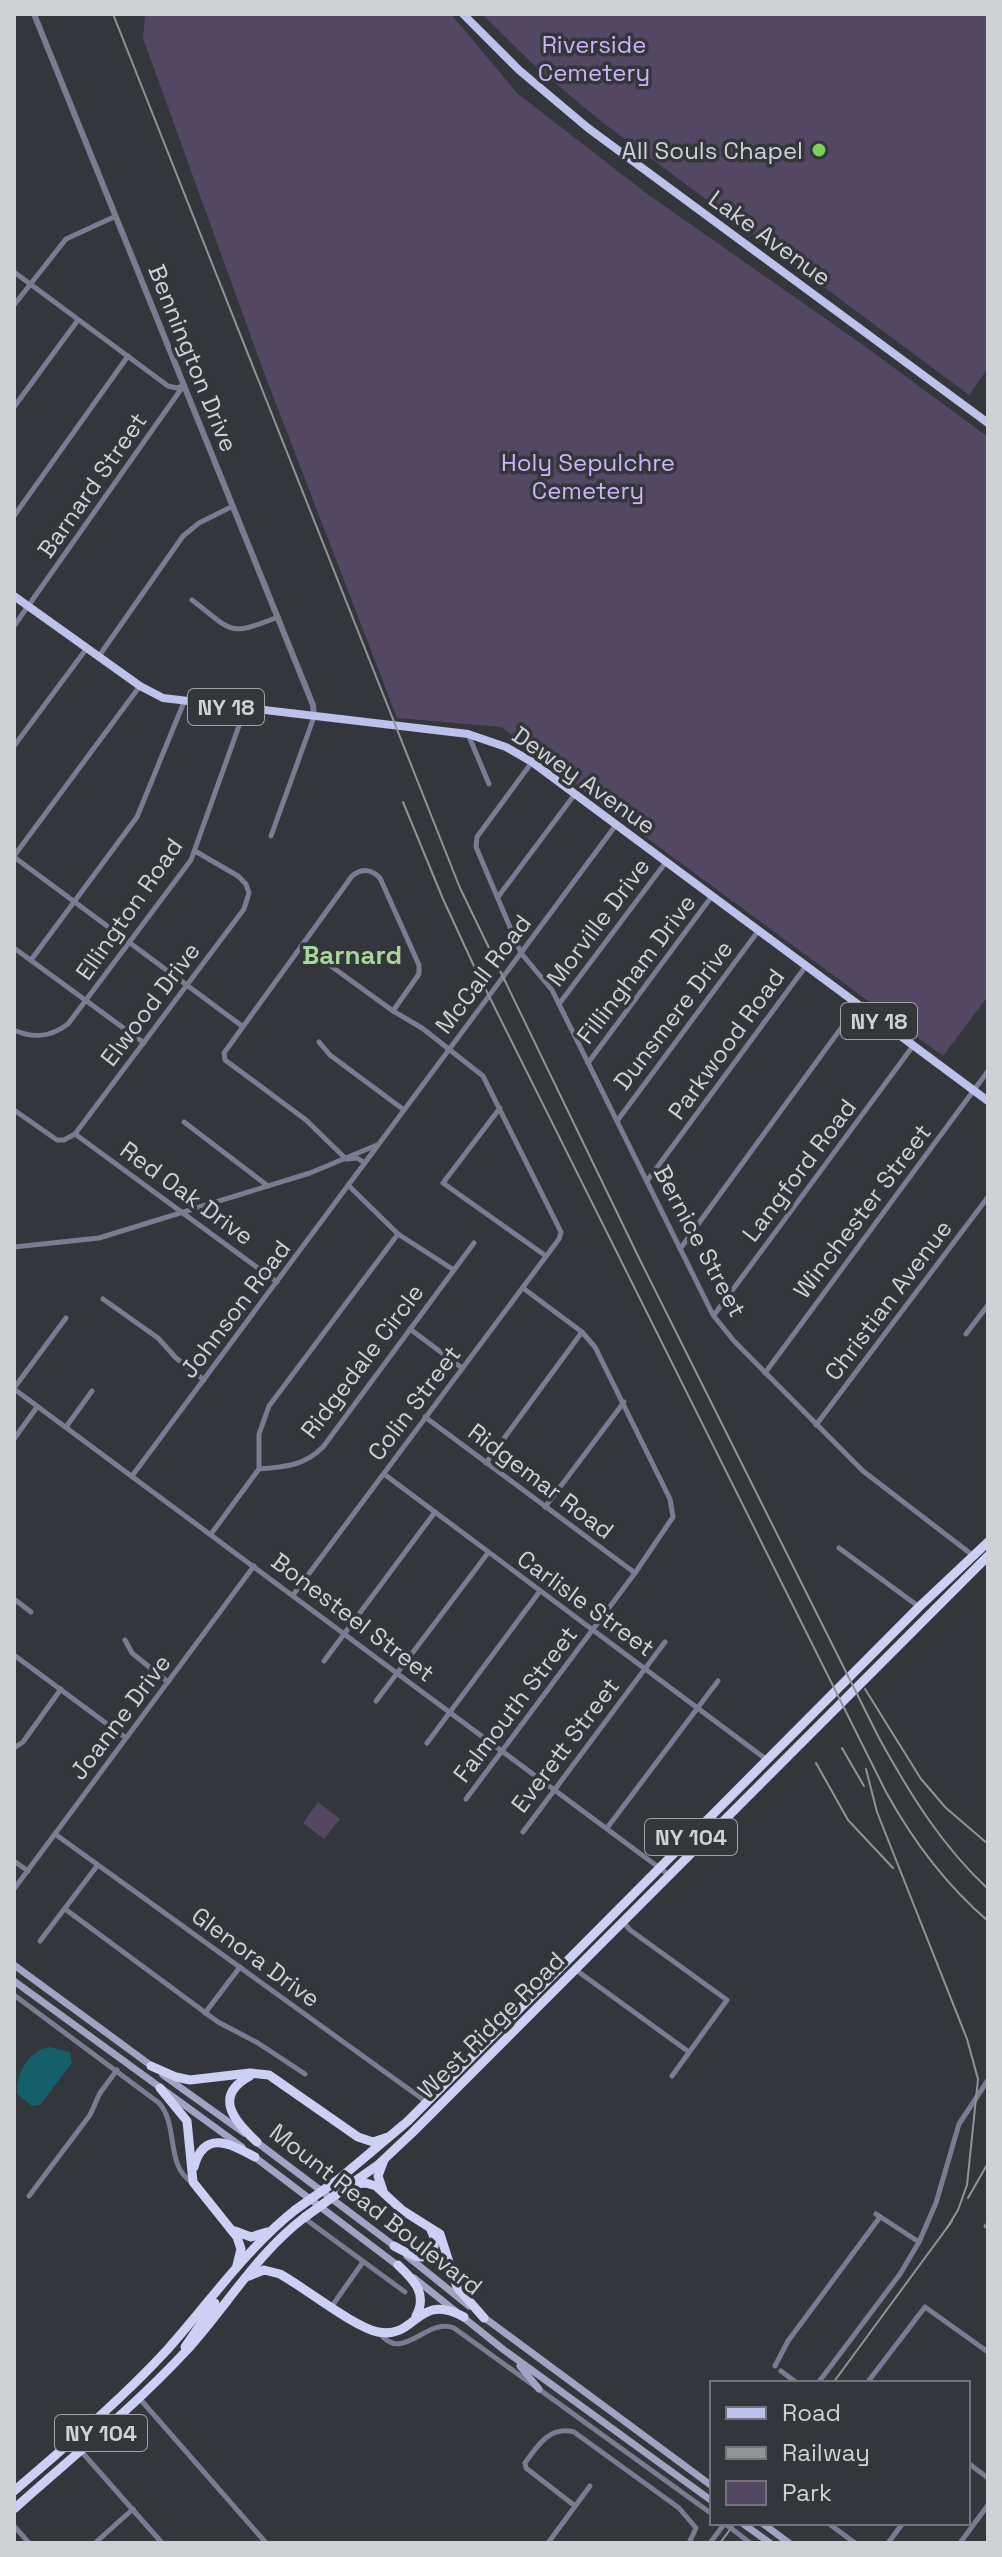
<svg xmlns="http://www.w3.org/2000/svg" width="1002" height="2557" font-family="'Space Grotesk',sans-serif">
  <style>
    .green { fill: #534764 }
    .water { fill: #145f69 }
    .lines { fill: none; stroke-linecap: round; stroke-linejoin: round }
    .minor { stroke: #7a7c91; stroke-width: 5 }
    .tertiary { stroke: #7a7c91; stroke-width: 6 }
    .secondary { stroke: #9fa4c5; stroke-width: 7 }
    .primary { stroke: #bdc2ec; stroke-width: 8 }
    .trunk { stroke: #ccd0f5; stroke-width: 9 }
    .rail { stroke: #919397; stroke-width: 2 }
    .minor-bridge { stroke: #7a7c91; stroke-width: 5 }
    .trunk-bridge { stroke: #ccd0f5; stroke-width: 9 }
    .poi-dot { fill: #7ad157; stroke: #33363b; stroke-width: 3 }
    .labels { text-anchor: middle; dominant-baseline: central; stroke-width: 7; stroke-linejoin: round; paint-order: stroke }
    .shield { fill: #33363b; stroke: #a0a2a6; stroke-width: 2 }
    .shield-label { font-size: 22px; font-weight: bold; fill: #cfd1d4 }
    .park-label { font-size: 24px; fill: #ceb2f7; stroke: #33363b }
    .poi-label { font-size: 24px; fill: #cfd1d4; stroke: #33363b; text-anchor: end }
    .street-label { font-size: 24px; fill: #cfd1d4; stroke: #33363b }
    .neighbourhood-label { font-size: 26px; font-weight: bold; fill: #a7d797; stroke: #33363b }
  </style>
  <rect width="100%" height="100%" fill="#33363b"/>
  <g class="green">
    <path d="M145,14H451L517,93L646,193L863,345L988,437V996L943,1056L598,802L501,727L397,718L263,370L143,38Z"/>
    <path d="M482,14H988V368L969,395L602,122L536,67Z"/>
    <path d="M318,1802L340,1819L324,1839L303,1823Z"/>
  </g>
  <path class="water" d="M49,2047L70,2052L72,2063L40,2105L32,2106L17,2094C15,2074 29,2051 49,2047Z"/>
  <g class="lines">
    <g class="minor">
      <path d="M14,272L168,386L177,388L184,385"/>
      <path d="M14,305L66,239L116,216"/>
      <path d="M14,407L78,320"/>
      <path d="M14,516L128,356"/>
      <path d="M192,600C234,632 227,637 278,617"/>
      <path d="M14,626L184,385"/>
      <path d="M99,656L183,536L199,523L233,506"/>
      <path d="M468,734L489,784"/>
      <path d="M14,746L87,648"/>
      <path d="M532,762L477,837L476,847L521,953L552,990L713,1315L734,1341L863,1471L975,1557"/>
      <path d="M271,836L314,717"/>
      <path d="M14,856L140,686"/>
      <path d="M14,857L242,1026"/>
      <path d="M498,897L575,794"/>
      <path d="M14,948L144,1043"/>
      <path d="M31,960L137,817L184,702"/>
      <path d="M559,1004L666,862"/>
      <path d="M14,1030C34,1039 51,1037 68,1024L191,860L245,709"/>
      <path d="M319,1042L330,1055L404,1110"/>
      <path d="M588,1063L712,896"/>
      <path d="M500,1108L443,1183L546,1256"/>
      <path d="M14,1110L57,1140H64L75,1134L244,909L249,893L246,884L238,876L195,851"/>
      <path d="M617,1121L759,930"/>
      <path d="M184,1122L268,1186"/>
      <path d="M75,1134L277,1282"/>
      <path d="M346,1159L306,1120L225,1060L224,1053L352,876C362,868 372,869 380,878L419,965V974L393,1011"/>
      <path d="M347,1159L357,1158L365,1163"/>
      <path d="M647,1181L806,966"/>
      <path d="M348,1185L398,1234L454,1270"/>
      <path d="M14,1247L99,1238L310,1173L377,1145"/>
      <path d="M680,1249L858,1005"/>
      <path d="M103,1299L158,1338L176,1358L204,1380"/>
      <path d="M714,1315L913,1046"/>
      <path d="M410,1329L462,1368"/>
      <path d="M966,1334L988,1305"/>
      <path d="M765,1373L988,1071"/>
      <path d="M14,1388L66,1318"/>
      <path d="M14,1389L669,1875"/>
      <path d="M425,1417L635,1573"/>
      <path d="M816,1425L988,1197"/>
      <path d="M66,1427L92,1391"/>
      <path d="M14,1439L37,1407"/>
      <path d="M486,1463L582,1332"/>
      <path d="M259,1469V1434L269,1406L398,1234"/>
      <path d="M384,1474L766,1759"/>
      <path d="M132,1476L616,825"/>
      <path d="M545,1507L624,1402"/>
      <path d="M211,1534L259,1469C285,1467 304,1466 323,1447L474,1243"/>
      <path d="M839,1548L918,1606"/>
      <path d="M293,1595L559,1239L561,1232L483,1076L422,1028L393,1011L302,945"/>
      <path d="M14,1599L31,1612"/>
      <path d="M125,1640L132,1653L168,1682"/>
      <path d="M14,1655L126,1738"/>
      <path d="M324,1661L435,1512"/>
      <path d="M376,1701L488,1553"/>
      <path d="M427,1743L540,1591"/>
      <path d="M14,1748L23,1742L61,1689"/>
      <path d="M466,1799L635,1573L673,1517L670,1499L595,1347L582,1332L523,1288"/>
      <path d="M607,1828L718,1681"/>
      <path d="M523,1832L665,1642"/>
      <path d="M55,1834L428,2103"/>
      <path d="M14,1861L28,1871"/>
      <path d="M14,1889L254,1566"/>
      <path d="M65,1909L218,2022L258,2043L305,2074"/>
      <path d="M624,1923L630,1930L727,2000L672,2076"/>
      <path d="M40,1941L97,1866"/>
      <path d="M576,1970L689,2052"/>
      <path d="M14,1995L159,2103C179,2125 165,2166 192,2182"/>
      <path d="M205,2013L240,1967"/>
      <path d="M29,2196L90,2115L100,2093L117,2070"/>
      <path d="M876,2214L919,2242"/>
      <path d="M304,2218L405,2292"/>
      <path d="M986,2226L988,2227"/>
      <path d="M332,2306L363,2262"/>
      <path d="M379,2332C402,2365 426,2317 454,2328L712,2514"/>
      <path d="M775,2366L788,2341L880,2217"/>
      <path d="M781,2371L797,2383"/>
      <path d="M818,2383L900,2274L919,2242L936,2203L959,2124L988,2080"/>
      <path d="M867,2383L925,2307L988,2352"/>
      <path d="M140,2399L266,2543"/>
      <path d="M81,2451L162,2543"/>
      <path d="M968,2463L988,2478"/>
      <path d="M575,2506L526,2468L525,2463C537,2446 550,2425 574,2432L679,2508L696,2528L689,2543"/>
      <path d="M828,2523L855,2543"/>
      <path d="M14,2526L29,2543"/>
      <path d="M736,2532L750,2543"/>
      <path d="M95,2543L133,2509"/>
      <path d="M548,2543L590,2486"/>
      <path d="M710,2543L725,2523"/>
      <path d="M888,2543L903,2523"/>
      <path d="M960,2543L988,2505"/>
    </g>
    <path class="tertiary" d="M34,14L313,705L314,717"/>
    <g class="secondary">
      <path d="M14,1965L153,2067"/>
      <path d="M14,1981L242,2147"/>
      <path d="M163,2075L244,2133"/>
      <path d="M254,2140L397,2248"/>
      <path d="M252,2155L401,2268"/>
      <path d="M407,2256L469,2306"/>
      <path d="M414,2278L504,2350L712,2501"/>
      <path d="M482,2316L712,2486"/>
      <path d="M520,2366L539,2389"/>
      <path d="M742,2523L770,2543"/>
      <path d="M762,2523L789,2543"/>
    </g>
    <g class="primary">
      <path d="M463,14L519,70L588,128L988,423"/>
      <path d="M14,596L140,686L163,698L468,734L506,747L532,762L988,1101"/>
    </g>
    <g class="trunk">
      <path d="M151,2066L176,2077L190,2080L250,2073L269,2075L358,2137L373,2142L388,2137"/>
      <path d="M250,2076C212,2096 235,2122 257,2142"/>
      <path d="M160,2088L187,2121L193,2182L237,2237L241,2249L237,2265"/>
      <path d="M194,2167C204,2129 231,2144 255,2157"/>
      <path d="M339,2179L408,2121L919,1607L988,1542"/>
      <path d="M355,2184L366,2183L376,2186L402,2210L440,2234L457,2287L484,2318"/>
      <path d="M348,2186L378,2165L413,2132L988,1556"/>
      <path d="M383,2191L378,2176L384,2160"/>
      <path d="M235,2231L251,2237L267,2232"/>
      <path d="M394,2246C402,2250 412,2257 421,2257C436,2256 437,2241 431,2230"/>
      <path d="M398,2265C414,2280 428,2294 416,2316"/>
      <path d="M249,2276L264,2270L280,2274C305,2288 354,2327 378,2332C417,2340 416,2291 464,2317"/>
      <path d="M185,2347L215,2303"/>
      <path d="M14,2491C66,2446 120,2401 167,2350C209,2303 246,2249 295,2210"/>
      <path d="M14,2509C72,2457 133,2408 186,2351C227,2306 256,2254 305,2217"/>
    </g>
    <g class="rail">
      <path d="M113,14L460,888L639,1258L879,1738C910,1794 941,1845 988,1889"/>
      <path d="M403,802L443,899L473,964L886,1792C913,1841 946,1885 988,1921"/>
      <path d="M865,1689L921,1779L946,1808L988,1844"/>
      <path d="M842,1748L864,1786"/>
      <path d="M816,1763L848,1820L893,1868"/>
      <path d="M866,1769L877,1812L967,2039L978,2079L967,2185L958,2210L947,2228"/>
      <path d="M968,2198L988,2163"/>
      <path d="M833,2383L952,2221"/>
      <path d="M720,2543L735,2523"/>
    </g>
    <path class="minor-bridge" d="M724,2523L736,2532"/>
    <g class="trunk-bridge">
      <path d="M295,2210L339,2179"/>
      <path d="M305,2217L348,2186"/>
    </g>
  </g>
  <circle class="poi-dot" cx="819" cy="150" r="8"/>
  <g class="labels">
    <g class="shield">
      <rect x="188" y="689" width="76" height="36" rx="6"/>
      <rect x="841" y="1003" width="76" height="36" rx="6"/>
      <rect x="645" y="1819" width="92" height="36" rx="6"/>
      <rect x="55" y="2415" width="92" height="36" rx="6"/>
    </g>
    <g class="shield-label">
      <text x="226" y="707">NY 18</text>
      <text x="879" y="1021">NY 18</text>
      <text x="691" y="1837">NY 104</text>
      <text x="101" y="2433">NY 104</text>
    </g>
    <g class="park-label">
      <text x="594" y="44">Riverside<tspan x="594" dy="28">Cemetery</tspan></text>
      <text x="588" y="462">Holy Sepulchre<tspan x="588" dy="28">Cemetery</tspan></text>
    </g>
    <g class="poi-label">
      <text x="803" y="150">All Souls Chapel</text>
    </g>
    <g class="street-label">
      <text transform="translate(770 238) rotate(36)">Lake Avenue</text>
      <text transform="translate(193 358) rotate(68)">Bennington Drive</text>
      <text transform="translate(92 485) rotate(-55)">Barnard Street</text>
      <text transform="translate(584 780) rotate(35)">Dewey Avenue</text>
      <text transform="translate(129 909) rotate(-55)">Ellington Road</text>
      <text transform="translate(598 922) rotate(-53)">Morville Drive</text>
      <text transform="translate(636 969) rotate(-53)">Fillingham Drive</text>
      <text transform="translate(483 974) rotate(-53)">McCall Road</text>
      <text transform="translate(150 1004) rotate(-53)">Elwood Drive</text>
      <text transform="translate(673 1015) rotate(-53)">Dunsmere Drive</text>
      <text transform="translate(726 1044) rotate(-54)">Parkwood Road</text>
      <text transform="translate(799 1170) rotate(-53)">Langford Road</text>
      <text transform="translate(187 1193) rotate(36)">Red Oak Drive</text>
      <text transform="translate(862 1211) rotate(-53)">Winchester Street</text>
      <text transform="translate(700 1241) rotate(62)">Bernice Street</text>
      <text transform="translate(888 1300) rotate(-53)">Christian Avenue</text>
      <text transform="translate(235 1309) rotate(-53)">Johnson Road</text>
      <text transform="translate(362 1361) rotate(-53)">Ridgedale Circle</text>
      <text transform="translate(414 1403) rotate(-53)">Colin Street</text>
      <text transform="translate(541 1481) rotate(37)">Ridgemar Road</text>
      <text transform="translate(586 1603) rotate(36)">Carlisle Street</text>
      <text transform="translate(353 1617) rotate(37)">Bonesteel Street</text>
      <text transform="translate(515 1704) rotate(-53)">Falmouth Street</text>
      <text transform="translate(120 1717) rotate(-53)">Joanne Drive</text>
      <text transform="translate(565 1745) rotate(-53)">Everett Street</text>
      <text transform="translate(256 1957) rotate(36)">Glenora Drive</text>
      <text transform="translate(491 2025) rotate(-45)">West Ridge Road</text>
      <text transform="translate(376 2209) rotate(38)">Mount Read Boulevard</text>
    </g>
    <g class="neighbourhood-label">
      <text x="352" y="955">Barnard</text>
    </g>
  </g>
  <rect width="1002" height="2557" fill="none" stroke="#cfd1d4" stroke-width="32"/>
  <rect x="710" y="2381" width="260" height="144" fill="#33363b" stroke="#717478" stroke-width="2"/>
  <rect x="726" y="2407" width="40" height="12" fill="#bdc2ec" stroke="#717478" stroke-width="2"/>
  <text x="782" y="2421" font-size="24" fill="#cfd1d4">Road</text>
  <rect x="726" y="2447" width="40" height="12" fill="#919397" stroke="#717478" stroke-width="2"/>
  <text x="782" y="2461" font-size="24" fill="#cfd1d4">Railway</text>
  <rect x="726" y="2481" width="40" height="24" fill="#534764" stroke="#717478" stroke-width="2"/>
  <text x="782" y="2501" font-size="24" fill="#cfd1d4">Park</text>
</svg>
